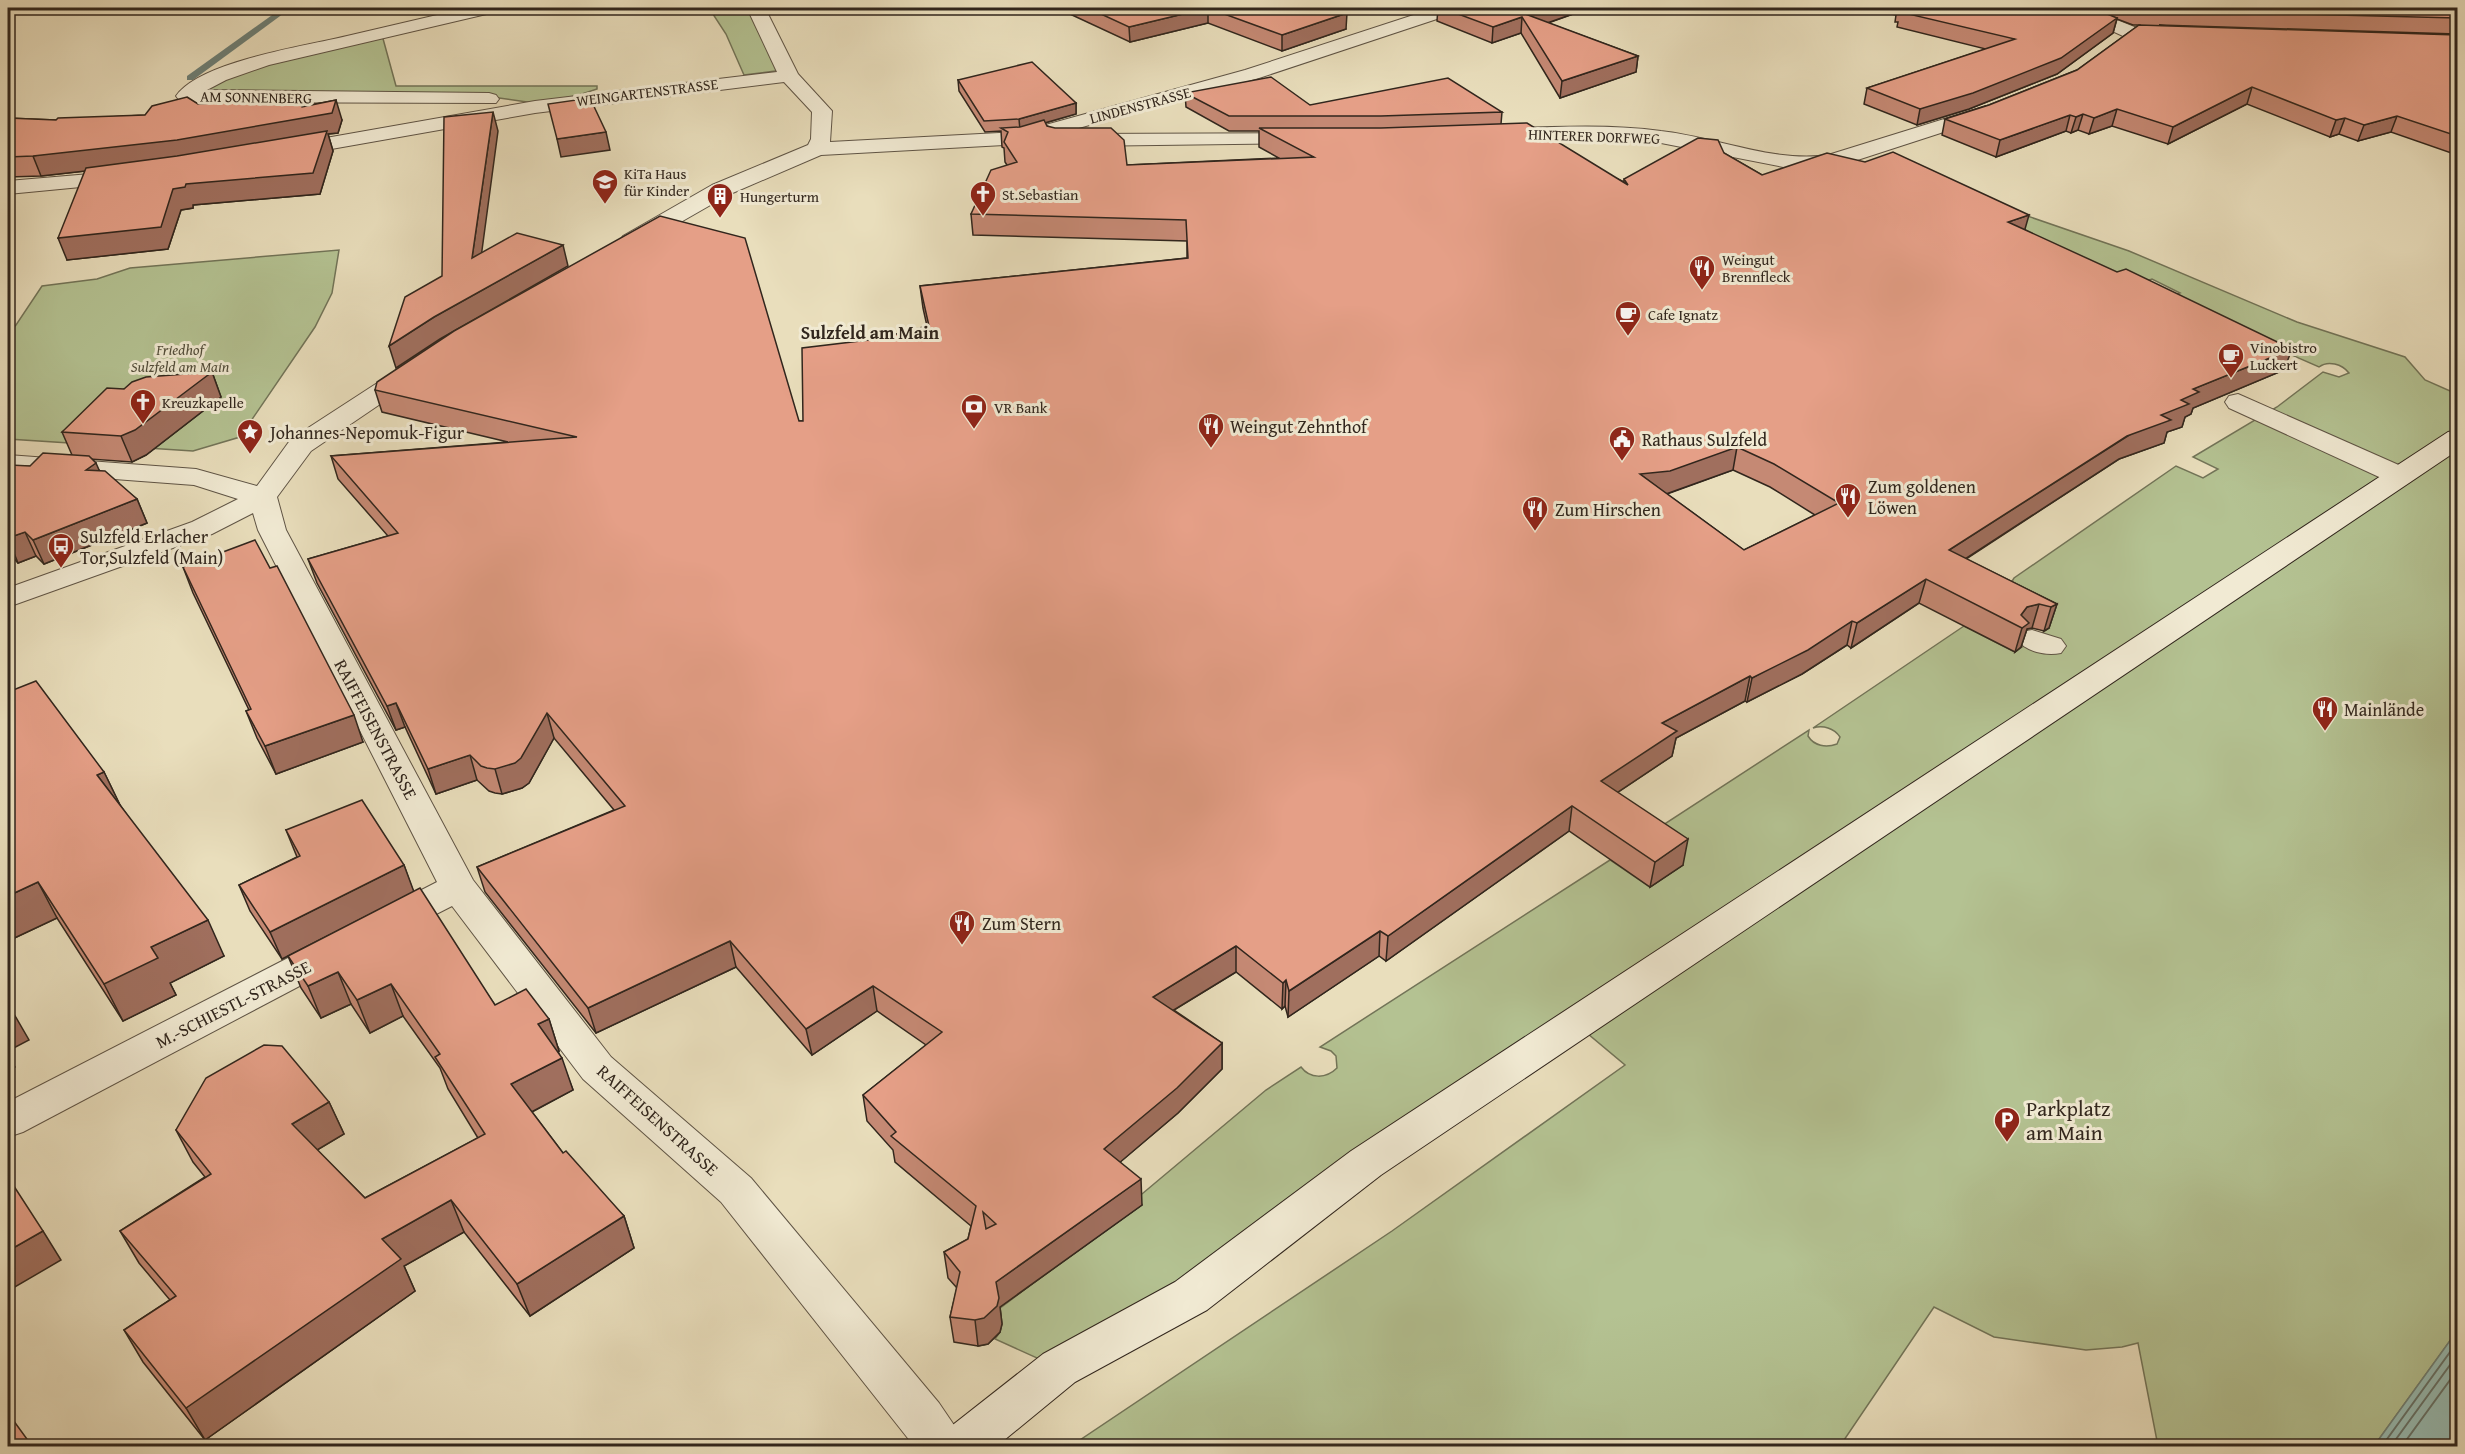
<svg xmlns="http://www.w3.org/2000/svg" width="2465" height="1454" font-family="'Gentium Book Plus',serif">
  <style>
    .green { fill: #b4c292; stroke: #727458; stroke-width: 1.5 }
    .water { fill: #97bcb3; stroke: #6e8077; stroke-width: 1.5 }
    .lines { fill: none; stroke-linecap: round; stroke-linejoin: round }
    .shore { stroke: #647168; stroke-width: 2 }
    .stream { fill: #6e8077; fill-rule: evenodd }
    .street-casing { stroke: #5f5445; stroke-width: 2 }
    .secondary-casing { stroke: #31261d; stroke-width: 2 }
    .street { fill: #f1ead3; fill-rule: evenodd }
    .secondary { fill: #f1ead3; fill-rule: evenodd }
    .wall { fill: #c58974; stroke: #31261d; stroke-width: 1.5; fill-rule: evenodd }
    .shaded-wall { fill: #a06f5e; stroke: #31261d; stroke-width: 1.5 }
    .building { fill: #e59f87; stroke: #31261d; stroke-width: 1.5; fill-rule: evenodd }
    .labels { text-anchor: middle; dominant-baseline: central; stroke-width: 6; stroke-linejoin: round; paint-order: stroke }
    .far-street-label { font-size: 15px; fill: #31261d; stroke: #f1ead3 }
    .far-poi-label { font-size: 15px; fill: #31261d; stroke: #f1ead3; text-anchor: start }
    .far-park-label { font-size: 15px; font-style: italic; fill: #524d3a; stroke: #f1ead3 }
    .far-quarter-label { font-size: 18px; font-weight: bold; fill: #31261d; stroke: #f1ead3 }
    .poi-label { font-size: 18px; fill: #31261d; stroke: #f1ead3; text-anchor: start }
    .street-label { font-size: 18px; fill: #31261d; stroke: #f1ead3 }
    .near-poi-label { font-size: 21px; fill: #31261d; stroke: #f1ead3; text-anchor: start }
  </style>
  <rect width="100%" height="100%" fill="#e9debc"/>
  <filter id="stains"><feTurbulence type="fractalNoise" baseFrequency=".00333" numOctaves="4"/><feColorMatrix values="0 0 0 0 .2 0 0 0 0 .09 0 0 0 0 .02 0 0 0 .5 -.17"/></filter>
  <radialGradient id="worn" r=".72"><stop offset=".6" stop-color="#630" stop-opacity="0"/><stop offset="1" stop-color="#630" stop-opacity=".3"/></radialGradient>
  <g class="green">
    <path d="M709,8H752L783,70L744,75L726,34Z"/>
    <path d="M382,35L396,86H597V89L576,96L534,103L492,97L192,94L236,72Z"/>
    <path d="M1978,199L2129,251L2297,322L2405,357L2425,380L2457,394V1331L2374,1446H2158L2138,1343L2122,1347L2086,1350L1994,1337L1934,1307L1840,1446H1071L1392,1231L1625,1065L1576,1024L1059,1368L995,1339L1000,1332L995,1312L1062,1261L1266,1090L1301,1067C1310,1079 1326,1079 1337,1068L1336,1056L1331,1051L1320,1047L1610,860L1650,887L1682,865L1643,838L1809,730L1808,736C1814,746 1826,748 1837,744L1840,737C1834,728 1823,725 1813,728L1964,626L2015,652L2049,628L1999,602L2014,578L2176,466L2203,478L2218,469L2193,457L2277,407L2323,372L2339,377L2349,373C2342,364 2328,360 2319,367L2164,299L2180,293L2152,279L2135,285L2009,240Z"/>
    <path d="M339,250L332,293L315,327L240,437L193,451L8,439V333L16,325L42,286L97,279L130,268Z"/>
  </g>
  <path class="water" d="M2457,1331V1446H2374Z"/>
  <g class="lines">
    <g class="shore">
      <path d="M2382,1446L2458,1341"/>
      <path d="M2391,1446L2458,1354"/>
      <path d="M2402,1446L2458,1369"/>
    </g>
    <path class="stream" d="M282,8H291L193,80H187V76Z"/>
    <g class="street-casing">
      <g id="street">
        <path d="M467,8H498L495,12L269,65L226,80L207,90L489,93L496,95L499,99L496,103L186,102L179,100L176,96C200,61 306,46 347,36C387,27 427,17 467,8Z"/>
        <path d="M747,8H765L798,74L832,111L830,142L1020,132L1245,70L1435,8H1461L1458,12L1259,78L1021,144L821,155L728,195L639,246L631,248L623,246L620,241L623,236L712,185L808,145L811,139L812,112L784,82L535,113L286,157L279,155L275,151L279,147L286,145L535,101L777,72Z"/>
        <path d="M2042,8C2075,4 2106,15 2137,28L2139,32L2137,36H2123L2097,24L2045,12Z"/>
        <path d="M1986,106L1993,108L1996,112L1993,116L1839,166L1804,171L1661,143L1571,138L1500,141L1493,139L1490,135L1493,131L1500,129C1553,127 1608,124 1661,131C1716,137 1773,163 1828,155Z"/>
        <path d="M1304,133L1311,135L1314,139L1311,143L1080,146L1073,144L1070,140L1073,136L1080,134Z"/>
        <path d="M125,171L133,172L136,177L133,182L8,194V181Z"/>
        <path d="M414,362L423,365L427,370L423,375L311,451L277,497L286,530L473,880L611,1057L751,1178L939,1403L958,1431L965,1446H914L721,1202L583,1079L452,906L403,931L390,935L377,931L371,922L377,913L437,882L258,530L253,513L212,534L8,607V588L192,522L238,499L194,485L8,471V455L196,469L257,486L291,439L405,365Z"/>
        <path d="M2238,394L2410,470L2414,476L2410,482L2400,484L2390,482L2229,408L2225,402L2229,396Z"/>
        <path d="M2032,630L2061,639L2066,646L2061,653C2046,656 2026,652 2016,639L2021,632Z"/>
        <path d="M334,937L347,941L353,951L347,961L23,1132L8,1137V1102L321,941Z"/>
      </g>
    </g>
    <g class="secondary-casing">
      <path id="secondary" d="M2458,430V450L1381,1175L1207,1310L1075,1382L997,1446H938L945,1431L1043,1354L1175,1282L1351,1151L2448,432Z"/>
    </g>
    <use href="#street" class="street"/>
    <use href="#secondary" class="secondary"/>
  </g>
  <g class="wall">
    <path d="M1057,8H1338L1346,29L1282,51L1208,23L1130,42Z"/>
    <path d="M1401,8H1430L1414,12Z"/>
    <path d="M1438,8H1590L1548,23L1638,56L1636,72L1560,98L1521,33L1492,43L1437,21Z"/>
    <path d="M1862,8H2457V34L2159,25L2457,35V155L2391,132L2358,141L2339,134L2330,137L2247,104L2168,144L2112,126L2089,134L2078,130L2071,133L2066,131L1996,157L1942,135L1945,119L1989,105L2077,70L2139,25H2133L2117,19L2113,33L2057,74L1969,109L1917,125L1864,104L1867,88L1986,49L1897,27L1898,22H1895L1896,15Z"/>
    <path d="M958,80L1076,103V114L1045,123L1047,126L1127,165L1279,158L1259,147V131H1229L1186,107L1185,93L1310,105L1502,112L1501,124L1624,182V179L1724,153L1762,175L2025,230L2284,370L2193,408L2191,414L2185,417L2182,427L2167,432L2164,443L2119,459L1966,559L2057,604L2049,628L2044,631L2032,628L2027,629L2021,647L2015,652L1919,603L1851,648L1847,645L1802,674L1747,702L1745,701L1676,738L1672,756L1617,793L1683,865L1650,887L1569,831L1386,961L1379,956L1288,1017L1285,1006L1282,1009L1236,972L1174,1010L1222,1043V1069L1178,1113L1120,1162L1142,1205L1000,1307L1002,1324L1000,1332L988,1344L978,1346L954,1342L950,1317L957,1288L948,1278L944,1252L968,1239L971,1226L895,1162L893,1150L867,1121L863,1095L926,1045L877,1011L812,1055L736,967L596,1033L485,892L477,867L614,810L554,738L529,783L522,788L502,794L495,793L489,791L477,780L436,794L405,727L396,730L317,583L308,559L388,536L338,479L331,456L508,442L382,412L375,390L799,421H803L877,339L927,326L923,308L920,286L1187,258V241L973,235L971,214L1007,165L1005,162L1004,148L1002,147L1001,131L985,132L959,91ZM1733,470L1770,487L1815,515L1744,550L1667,494Z"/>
    <path d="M198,104L302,107L342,120L338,133L328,134L333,151L320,194L193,205V208L181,210L168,249L67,260L85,171L41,176L8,177V118L56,120L145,115Z"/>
    <path d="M212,372L221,397L146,455L132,462L91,459L99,470L137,499L147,523L44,564L36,556L18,563L8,552V467L30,466L72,455L62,432L124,389Z"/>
    <path d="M183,567L363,742L276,774L257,738L246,711L249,710L193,593Z"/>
    <path d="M104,772L120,805L224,956L170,983L176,995L123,1021L57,918L8,941Z"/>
    <path d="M286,830L404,865L413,891L495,1005L549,1019L559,1051H558L573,1090L532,1112L563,1153L624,1216L634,1248L530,1316L464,1232L404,1266L415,1291L205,1440L143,1362L124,1330L170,1300L139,1263L120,1231L205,1177L193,1162L176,1130L329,1102L344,1134L317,1150L365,1198L478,1138L448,1089L440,1068L403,1016L370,1033L351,1004L321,1018L301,988L288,956L282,959L250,911L239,885L297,857Z"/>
  </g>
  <g class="shaded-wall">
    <path d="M1208,8V23L1130,42L1129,27Z"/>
    <path d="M1414,8H1430L1414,12Z"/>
    <path d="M1549,8H1590L1530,29L1528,15Z"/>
    <path d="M1347,13L1346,29L1282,51V35Z"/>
    <path d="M1522,17L1521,33L1492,43L1493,27Z"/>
    <path d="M2117,18L2113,33L2057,74L1969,109L1917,125L1920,109Z"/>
    <path d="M1638,56L1636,72L1560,98L1562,81Z"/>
    <path d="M2252,87L2247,104L2168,144L2173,127Z"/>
    <path d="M336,100L342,120L338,133L328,134L333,151L320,194L193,205V208L181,210L168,249L67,260L58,238L173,189L184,160L41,176L33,156Z"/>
    <path d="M1076,103V114L1020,130L1019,119Z"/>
    <path d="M2117,109L2112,126L2089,134L2094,118Z"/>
    <path d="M493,112L498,131L478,280L472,258Z"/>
    <path d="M2083,114L2078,130L2071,133L2076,117Z"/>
    <path d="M2070,115L2066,131L1996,157L2000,140Z"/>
    <path d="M2397,116L2391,132L2358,141L2364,125Z"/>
    <path d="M2345,118L2339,134L2330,137L2336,120Z"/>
    <path d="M606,132L610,150L561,157L557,139Z"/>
    <path d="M2029,215L2023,236L2008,222Z"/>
    <path d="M563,245L568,266L440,339L396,368L389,346L434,317Z"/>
    <path d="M2292,349L2284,370L2193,408L2191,414L2185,417L2182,427L2167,432L2164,443L2119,459L1942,574L1949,550L2161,415L2181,400L2193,389Z"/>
    <path d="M212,372L221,397L146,455L132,462L121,436Z"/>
    <path d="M1737,447L1733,470L1666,494L1640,474Z"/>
    <path d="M96,463L106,486L86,470Z"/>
    <path d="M137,499L147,523L44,564L33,540Z"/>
    <path d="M25,532L36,556L18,563L8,538Z"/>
    <path d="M1926,579L1919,603L1851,648L1857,623Z"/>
    <path d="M2039,604L2032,628L2027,629L2021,647L2015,652L2022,628L2021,615L2027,607Z"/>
    <path d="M2057,604L2049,628L2044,631L2051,607Z"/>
    <path d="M1852,621L1847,645L1802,674L1747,702L1752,678Z"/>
    <path d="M1750,676L1745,701L1676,738L1672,756L1597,806L1601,781L1662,723Z"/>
    <path d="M396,703L405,727L396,730L387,706Z"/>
    <path d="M547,713L554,738L529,783L522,788L502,794L495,769Z"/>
    <path d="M354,715L363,742L276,774L265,746Z"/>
    <path d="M470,755L477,780L436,794L428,769Z"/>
    <path d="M104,772L121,807L97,775Z"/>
    <path d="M1572,806L1569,831L1386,961L1388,936Z"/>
    <path d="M1688,839L1683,865L1650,887L1655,862Z"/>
    <path d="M404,865L414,892L282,959L270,932Z"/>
    <path d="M38,882L57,918L8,941V896Z"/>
    <path d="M208,920L224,956L170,983L176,995L123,1021L104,984L151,947Z"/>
    <path d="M1380,931L1379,956L1288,1017L1289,991Z"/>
    <path d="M730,941L736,967L596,1033L588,1008Z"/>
    <path d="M1236,946V972L1154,1022L1153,997Z"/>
    <path d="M338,972L351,1004L321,1018L308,986Z"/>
    <path d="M1286,980L1285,1006L1282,1009L1283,983Z"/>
    <path d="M391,984L403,1016L370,1033L357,1000Z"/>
    <path d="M873,986L877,1011L812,1055L806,1029Z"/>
    <path d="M14,1014L29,1040L8,1051V1017Z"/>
    <path d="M549,1019L559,1051L548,1056L538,1024Z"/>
    <path d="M1222,1043V1069L1178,1113L1105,1175L1104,1149Z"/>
    <path d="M8,1055L15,1067L8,1071Z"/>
    <path d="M562,1058L573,1090L522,1117L511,1084Z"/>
    <path d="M329,1102L344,1134L307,1156L292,1124Z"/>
    <path d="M1141,1179L1142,1205L1000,1307L1002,1324L1000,1332L988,1344L978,1346L975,1320L996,1282Z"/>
    <path d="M451,1200L464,1232L404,1266L415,1291L205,1440L186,1408L382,1239Z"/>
    <path d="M624,1216L634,1248L530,1316L517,1284Z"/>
    <path d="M43,1231L61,1260L8,1291V1251Z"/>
  </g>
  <g class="building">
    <path d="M1088,8H1338L1347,13L1282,35L1208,8L1129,27Z"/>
    <path d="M1442,8H1549L1528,15L1638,56L1562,81L1522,17L1493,27Z"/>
    <path d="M1902,8H2085L2100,11L2117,18L2061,58L1973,93L1920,109L1867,88L2015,39L1900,12L1906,8Z"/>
    <path d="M2132,8H2457V18L2138,10Z"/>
    <path d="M2139,25L2457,35V136L2397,116L2364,125L2345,118L2336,120L2252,87L2173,127L2117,109L2094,118L2083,114L2076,117L2070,115L2000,140L1945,119L1989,105L2077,70Z"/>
    <path d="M1032,62L1076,103L1019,119L984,121L958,80Z"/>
    <path d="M1271,77L1310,105L1448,78L1502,112L1381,116H1229L1185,93Z"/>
    <path d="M187,97L198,104L296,98L302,107L336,100L332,113L177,140L33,156L8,157V118L56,120L58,118L145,115L152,106Z"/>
    <path d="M590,98L606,132L557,139L548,104Z"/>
    <path d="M493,112L472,258L517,233L563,245L434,317L389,346L405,297L442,276L444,117Z"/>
    <path d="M1044,120L1047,126L1055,128H1111L1124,140L1127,165L1314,157L1259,128H1381L1527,123L1628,185L1624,179L1698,138L1718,140L1724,153L1762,175L1827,153L1865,162L1893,152L2029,215L2008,222L2117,272L2126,269L2292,349L2193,389L2199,392L2181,400L2189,404L2161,415L2171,420L2127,436L1949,550L2057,604L2051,607L2039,604L2027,607L2021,615L2029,623L2022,628L1926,579L1857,623L1852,621L1808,650L1752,678L1750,676L1662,723L1677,731L1601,781L1688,839L1655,862L1572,806L1388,936L1380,931L1289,991L1286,980L1283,983L1236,946L1153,997L1222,1043L1177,1088L1104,1149L1141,1179L996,1282L999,1298L997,1306L984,1318L975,1320L950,1317L960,1272L944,1252L968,1239L976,1206L891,1136L896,1132L863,1095L942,1032L873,986L806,1029L730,941L588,1008L477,867L625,806L547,713L521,758L515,763L495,769L487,768L481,766L470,755L428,769L396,703L387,706L308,559L398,533L331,456L577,437L375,390L377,382L454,331L660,216L745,238L799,421H803L802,348L877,339L929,326L920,286L1188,258L1186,220L971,214L991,170L1017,162L1004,142L1008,132L1001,128L1020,127ZM1737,447L1774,464L1839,503L1744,550L1640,474L1670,471ZM983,1212L996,1224L986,1229Z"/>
    <path d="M327,131L313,173L186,184L185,187L173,189L161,227L58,238L86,168L177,156Z"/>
    <path d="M212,372L135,430L121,436L62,432L107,388L124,389L132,382L146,377Z"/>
    <path d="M43,453L89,456L96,463L86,470L105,471L137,499L33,540L25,532L8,538V467L10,465L30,466Z"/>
    <path d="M255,540L270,568L277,566L354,715L265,746L246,711L251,709L183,567Z"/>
    <path d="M36,681L104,772L97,775L208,920L151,947L158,958L104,984L38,882L8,896V692Z"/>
    <path d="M362,800L404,865L270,932L239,885L300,856L286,830Z"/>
    <path d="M420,888L495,1005L526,989L549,1019L538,1024L562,1058L511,1084L563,1153L566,1151L624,1216L517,1284L451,1200L382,1239L401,1259L186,1408L124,1330L176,1296L120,1231L211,1174L176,1130L206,1078L264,1045L282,1046L329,1102L292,1124L365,1198L485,1134L435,1057L440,1054L391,984L357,1000L338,972L308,986L288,956Z"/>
    <path d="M8,1002L14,1014L8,1017Z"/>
    <path d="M8,1177L43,1231L8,1251Z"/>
    <path d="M8,1413L32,1446H8Z"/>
  </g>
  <defs>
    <g id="school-pin" transform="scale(1.35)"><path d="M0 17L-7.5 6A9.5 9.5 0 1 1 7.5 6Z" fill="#8f2418" stroke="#f1ead3"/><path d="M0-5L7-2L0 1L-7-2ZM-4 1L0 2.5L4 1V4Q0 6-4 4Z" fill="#fff"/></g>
    <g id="church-pin" transform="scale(1.35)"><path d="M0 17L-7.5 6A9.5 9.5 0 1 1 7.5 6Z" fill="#8f2418" stroke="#f1ead3"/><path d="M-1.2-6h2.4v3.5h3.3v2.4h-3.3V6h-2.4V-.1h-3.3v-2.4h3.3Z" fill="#fff"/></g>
    <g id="building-pin" transform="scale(1.35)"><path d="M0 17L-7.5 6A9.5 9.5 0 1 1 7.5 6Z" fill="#8f2418" stroke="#f1ead3"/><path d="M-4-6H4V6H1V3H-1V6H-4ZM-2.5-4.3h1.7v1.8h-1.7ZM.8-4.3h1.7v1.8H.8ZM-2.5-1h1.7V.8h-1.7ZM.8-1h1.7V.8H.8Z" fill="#fff"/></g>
    <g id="restaurant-pin" transform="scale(1.35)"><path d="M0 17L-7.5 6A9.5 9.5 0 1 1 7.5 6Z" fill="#8f2418" stroke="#f1ead3"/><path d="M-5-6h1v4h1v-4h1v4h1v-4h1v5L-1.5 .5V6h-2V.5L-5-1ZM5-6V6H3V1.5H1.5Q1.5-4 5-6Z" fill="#fff"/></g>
    <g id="cafe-pin" transform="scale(1.35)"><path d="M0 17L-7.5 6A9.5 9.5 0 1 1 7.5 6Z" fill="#8f2418" stroke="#f1ead3"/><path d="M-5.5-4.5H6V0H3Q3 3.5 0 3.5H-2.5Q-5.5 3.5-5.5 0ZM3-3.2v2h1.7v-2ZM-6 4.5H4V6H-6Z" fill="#fff"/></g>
    <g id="bank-pin" transform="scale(1.35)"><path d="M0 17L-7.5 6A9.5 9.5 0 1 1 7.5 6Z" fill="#8f2418" stroke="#f1ead3"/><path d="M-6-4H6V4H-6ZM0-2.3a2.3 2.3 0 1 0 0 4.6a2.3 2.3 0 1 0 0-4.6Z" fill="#fff"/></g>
    <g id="sight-pin" transform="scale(1.35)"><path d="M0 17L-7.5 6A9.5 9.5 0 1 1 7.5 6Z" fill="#8f2418" stroke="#f1ead3"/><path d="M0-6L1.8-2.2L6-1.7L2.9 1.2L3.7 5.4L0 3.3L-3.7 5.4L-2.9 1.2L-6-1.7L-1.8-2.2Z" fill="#fff"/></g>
    <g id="civic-pin" transform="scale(1.35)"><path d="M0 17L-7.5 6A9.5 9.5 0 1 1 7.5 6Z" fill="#8f2418" stroke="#f1ead3"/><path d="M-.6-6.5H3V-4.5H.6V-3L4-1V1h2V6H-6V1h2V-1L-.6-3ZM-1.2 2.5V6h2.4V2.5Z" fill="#fff"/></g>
    <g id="bus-pin" transform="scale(1.35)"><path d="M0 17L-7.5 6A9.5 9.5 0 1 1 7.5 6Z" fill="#8f2418" stroke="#f1ead3"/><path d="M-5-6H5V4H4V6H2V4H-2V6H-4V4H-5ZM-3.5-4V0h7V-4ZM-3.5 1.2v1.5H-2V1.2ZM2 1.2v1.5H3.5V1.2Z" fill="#fff"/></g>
    <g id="parking-pin" transform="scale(1.35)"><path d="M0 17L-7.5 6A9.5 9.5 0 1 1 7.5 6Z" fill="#8f2418" stroke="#f1ead3"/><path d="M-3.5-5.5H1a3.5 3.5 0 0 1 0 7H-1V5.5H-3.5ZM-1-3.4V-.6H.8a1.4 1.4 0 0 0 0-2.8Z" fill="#fff"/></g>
  </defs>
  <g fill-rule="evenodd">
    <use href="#school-pin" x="605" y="182"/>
    <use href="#church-pin" x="983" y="194"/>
    <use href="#building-pin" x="720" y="196"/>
    <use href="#restaurant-pin" x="1702" y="268"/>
    <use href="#cafe-pin" x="1628" y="314"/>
    <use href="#cafe-pin" x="2231" y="356"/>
    <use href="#church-pin" x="143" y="402"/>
    <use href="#bank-pin" x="974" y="407"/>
    <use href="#restaurant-pin" x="1211" y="426"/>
    <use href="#sight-pin" x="250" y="432"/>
    <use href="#civic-pin" x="1622" y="439"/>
    <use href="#restaurant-pin" x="1848" y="496"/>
    <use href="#restaurant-pin" x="1535" y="509"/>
    <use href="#bus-pin" x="61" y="546"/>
    <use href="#restaurant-pin" x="2325" y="709"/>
    <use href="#restaurant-pin" x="962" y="923"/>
    <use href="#parking-pin" x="2007" y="1120"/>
  </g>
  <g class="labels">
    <g class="far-street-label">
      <text transform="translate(647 92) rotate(-7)">WEINGARTENSTRASSE</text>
      <text transform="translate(256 97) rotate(1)">AM SONNENBERG</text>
      <text transform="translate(1140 105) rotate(-15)">LINDENSTRASSE</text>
      <text transform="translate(1594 136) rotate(2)">HINTERER DORFWEG</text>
    </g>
    <g class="far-poi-label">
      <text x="624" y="173">KiTa Haus<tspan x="624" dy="17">für Kinder</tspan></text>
      <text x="1002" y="194">St.Sebastian</text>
      <text x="740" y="196">Hungerturm</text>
      <text x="1722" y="259">Weingut<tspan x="1722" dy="17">Brennfleck</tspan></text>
      <text x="1648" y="314">Cafe Ignatz</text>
      <text x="2250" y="347">Vinobistro<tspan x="2250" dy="17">Luckert</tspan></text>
      <text x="162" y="402">Kreuzkapelle</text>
      <text x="994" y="407">VR Bank</text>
    </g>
    <g class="far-park-label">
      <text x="180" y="349">Friedhof<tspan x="180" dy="17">Sulzfeld am Main</tspan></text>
    </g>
    <g class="far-quarter-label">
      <text x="870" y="332">Sulzfeld am Main</text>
    </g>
    <g class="poi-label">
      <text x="1230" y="426">Weingut Zehnthof</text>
      <text x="270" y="432">Johannes-Nepomuk-Figur</text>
      <text x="1642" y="439">Rathaus Sulzfeld</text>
      <text x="1868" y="486">Zum goldenen<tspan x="1868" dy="21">Löwen</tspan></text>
      <text x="1555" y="509">Zum Hirschen</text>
      <text x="80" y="536">Sulzfeld Erlacher<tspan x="80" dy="21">Tor,Sulzfeld (Main)</tspan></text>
      <text x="2344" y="709">Mainlände</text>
      <text x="982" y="923">Zum Stern</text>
    </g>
    <g class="street-label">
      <text transform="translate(376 729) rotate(62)">RAIFFEISENSTRASSE</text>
      <text transform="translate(233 1004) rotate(-27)">M.-SCHIESTL-STRASSE</text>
      <text transform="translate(658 1120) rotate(42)">RAIFFEISENSTRASSE</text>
    </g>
    <g class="near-poi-label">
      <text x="2026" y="1108">Parkplatz<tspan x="2026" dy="24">am Main</tspan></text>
    </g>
  </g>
  <rect width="2465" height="1454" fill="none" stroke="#e9debc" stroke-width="30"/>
  <rect x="9" y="9" width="2447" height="1436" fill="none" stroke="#31261d" stroke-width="3"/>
  <rect x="15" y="15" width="2435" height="1424" fill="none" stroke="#31261d" stroke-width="1.5"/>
  <rect width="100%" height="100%" filter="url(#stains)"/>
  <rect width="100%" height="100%" fill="url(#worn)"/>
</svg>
